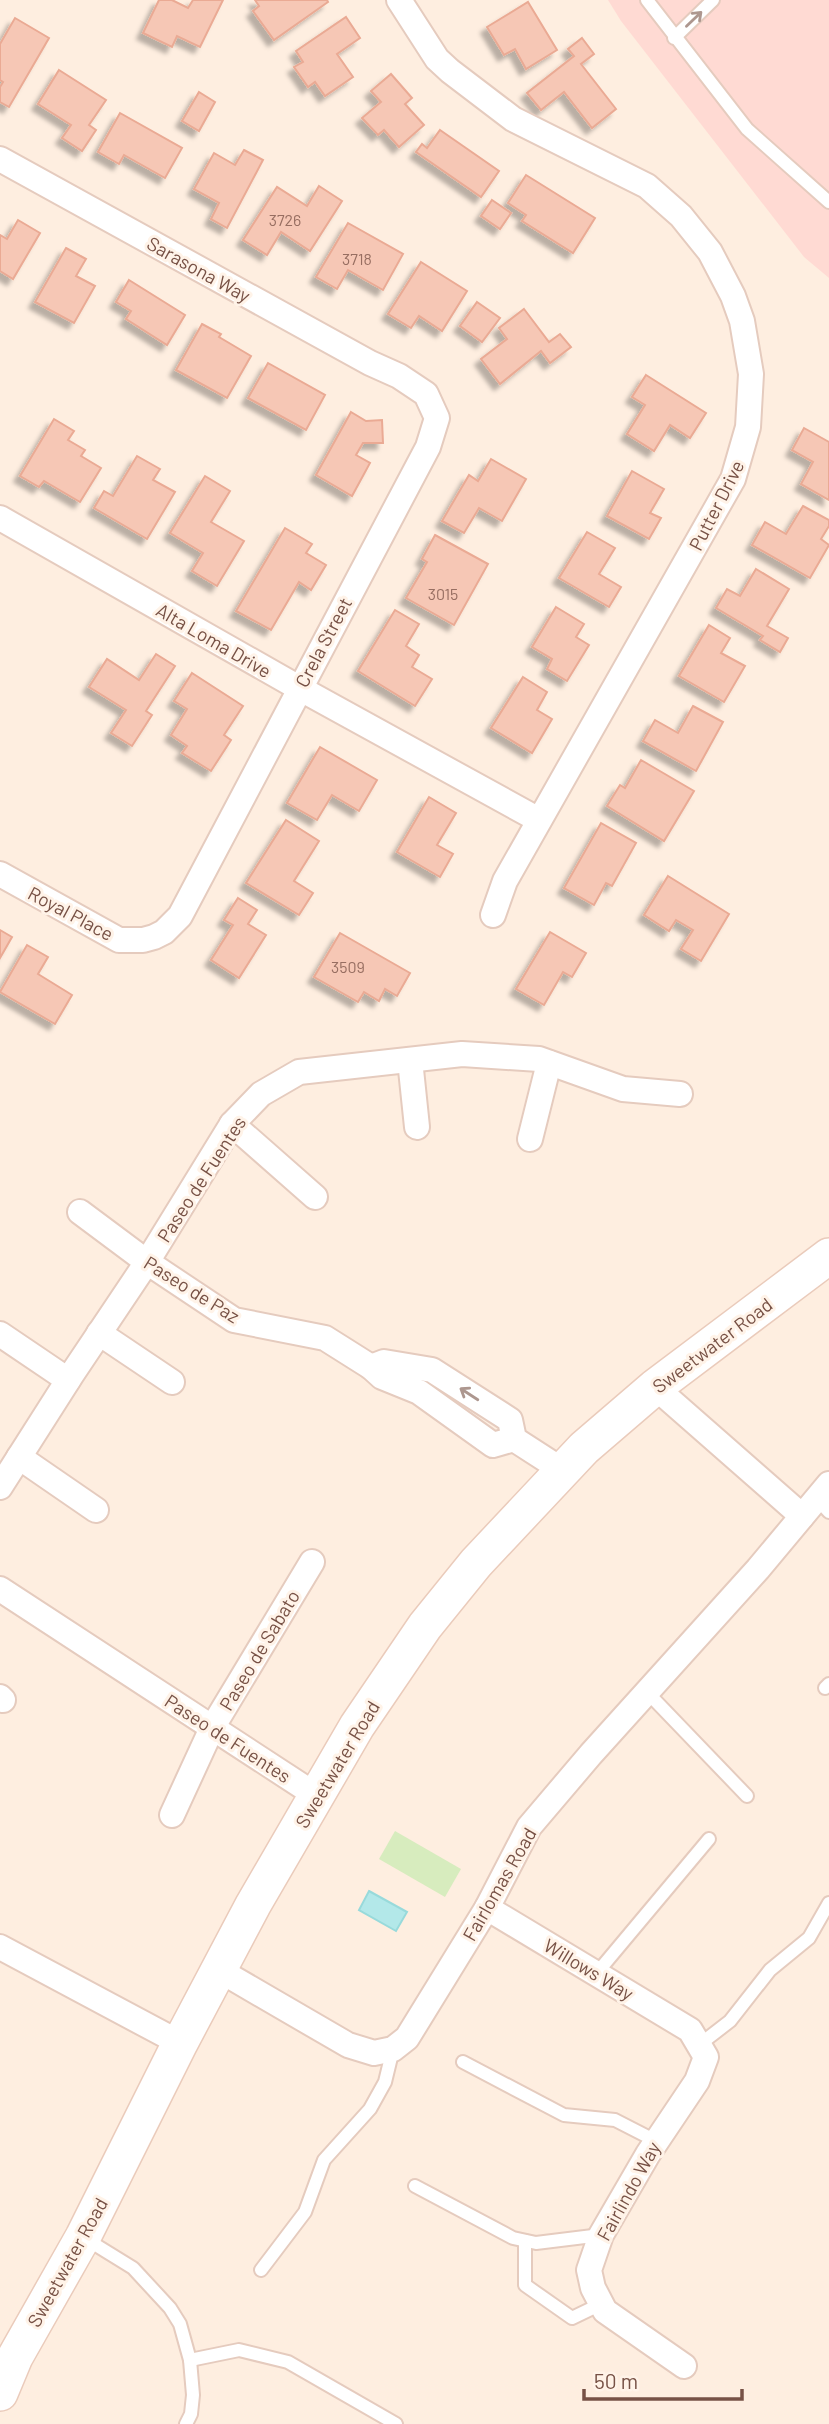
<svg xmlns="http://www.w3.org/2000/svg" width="829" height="2424" font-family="Barlow,sans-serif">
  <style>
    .commercial { fill: #ffdad3 }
    .green { fill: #d7ecbe }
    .water { fill: #b3e8e9; stroke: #98dadb; stroke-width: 2 }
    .building { fill: #f6c7b5; stroke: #eaaa94; stroke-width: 2; filter: url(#shadow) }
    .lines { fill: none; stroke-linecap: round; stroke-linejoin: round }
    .service-casing { stroke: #e5cbbe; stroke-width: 16 }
    .minor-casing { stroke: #e5cbbe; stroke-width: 28 }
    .secondary-casing { stroke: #eacbbb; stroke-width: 38 }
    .service { stroke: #fff; stroke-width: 12 }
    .minor { stroke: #fff; stroke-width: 24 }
    .secondary { stroke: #fff; stroke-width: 35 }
    .oneway { stroke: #ad978f }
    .labels { text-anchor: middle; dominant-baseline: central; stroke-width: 6; stroke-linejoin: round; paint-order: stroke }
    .number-label { font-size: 16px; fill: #976e61 }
    .street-label { font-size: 19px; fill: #775145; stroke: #fff3e8 }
  </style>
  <defs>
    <filter id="shadow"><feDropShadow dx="-6" dy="6" stdDeviation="2" flood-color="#0004"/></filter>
  </defs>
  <rect width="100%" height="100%" fill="#feeee0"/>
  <path class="commercial" d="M608,0H829V278L804,257L621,21Z"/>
  <path class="green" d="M395,1831L461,1869L445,1897L379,1859Z"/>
  <path class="water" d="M369,1891L407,1912L396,1931L359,1910Z"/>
  <g class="building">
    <path d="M159,0H172L188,8L193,0H223L200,47L177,36L172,47L143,33Z"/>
    <path d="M255,0H327L328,2L274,40L253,11L259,6Z"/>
    <path d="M528,2L557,50L526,69L515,49L504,55L487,27Z"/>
    <path d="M346,17L360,38L337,54L353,77L325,96L315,82L308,87L294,67L303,62L296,51Z"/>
    <path d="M15,18L49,38L9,107L0,102V87L3,82L0,80V44Z"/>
    <path d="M582,38L594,54L581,64L616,109L592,128L564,92L541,110L527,93L574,56L568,49Z"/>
    <path d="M59,70L106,100L89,125L96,130L82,151L62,138L71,125L38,104Z"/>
    <path d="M391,74L412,98L405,104L424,125L399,147L384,130L378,135L362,118L381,102L371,91Z"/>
    <path d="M199,92L215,102L199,131L182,121Z"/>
    <path d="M120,113L182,148L165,178L124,155L119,164L98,152Z"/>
    <path d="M440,130L499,171L481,197L416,152L422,144L427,148Z"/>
    <path d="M244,150L263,160L227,228L211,219L219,203L194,189L214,153L235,165Z"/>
    <path d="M526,175L595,218L573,253L522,221L526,215L508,203Z"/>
    <path d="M319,186L342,201L310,251L281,232L267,255L243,240L277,187L307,206Z"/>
    <path d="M492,200L511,213L500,229L481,216Z"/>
    <path d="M18,220L40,233L13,279L0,271V235L7,239Z"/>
    <path d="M348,223L403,254L383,290L348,270L337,289L316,277Z"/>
    <path d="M66,248L86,259L76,276L95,286L74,323L35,302Z"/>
    <path d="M421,262L467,291L442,331L419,316L411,328L388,314Z"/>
    <path d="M129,280L185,315L167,345L126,319L131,311L116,302Z"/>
    <path d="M477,302L500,318L482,342L460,326Z"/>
    <path d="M524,309L549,342L560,334L571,347L550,363L541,351L500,384L481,359L507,339L499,328Z"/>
    <path d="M202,324L221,334L219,337L251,356L227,398L176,370Z"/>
    <path d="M268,363L325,395L306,430L248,398Z"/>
    <path d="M646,375L706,413L690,438L670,425L654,451L627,434L645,405L632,397Z"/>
    <path d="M351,412L366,421L382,420L383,443H363L356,455L370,463L352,496L316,475Z"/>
    <path d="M54,419L74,431L68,440L85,450L81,456L101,468L80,502L44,481L39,487L20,476Z"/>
    <path d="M804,428L829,442V500L801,484L813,462L792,450Z"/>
    <path d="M137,456L160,469L153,480L175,492L147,539L94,508L104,491L113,496Z"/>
    <path d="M491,459L526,479L502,521L479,508L464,533L442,521L469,475L478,481Z"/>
    <path d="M632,471L664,489L650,513L661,518L649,539L607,516Z"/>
    <path d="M205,476L230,491L211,522L244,541L217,586L192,571L203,553L170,533Z"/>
    <path d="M803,506L829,520V526L821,539L829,545L810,578L752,545L765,522L786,534Z"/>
    <path d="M285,528L312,544L306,553L326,565L311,590L299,582L271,630L236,611Z"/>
    <path d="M587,532L615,548L599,574L621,587L609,607L559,578Z"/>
    <path d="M435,535L488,564L454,625L406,598L427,562L422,559Z"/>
    <path d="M756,569L789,589L767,626L788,638L780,652L760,640L763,636L716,608L727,589L740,596Z"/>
    <path d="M556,607L584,624L576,637L589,645L567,681L547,669L552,659L532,647Z"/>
    <path d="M395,610L419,624L406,646L419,655L412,667L432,679L415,706L358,671Z"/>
    <path d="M709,625L730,638L721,653L745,666L724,702L679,676Z"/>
    <path d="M156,654L175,666L146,711L152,715L132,746L111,733L126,710L89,687L107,659L139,680Z"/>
    <path d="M192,673L243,706L224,735L231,740L211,771L182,753L187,746L171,735L187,709L174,701Z"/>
    <path d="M523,677L547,692L537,710L552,719L532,753L491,728Z"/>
    <path d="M693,706L723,722L696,771L643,741L655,720L678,733Z"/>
    <path d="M320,747L377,780L359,811L332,795L317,820L287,803Z"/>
    <path d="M641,760L694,791L664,841L607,806L620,785L625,788Z"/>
    <path d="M429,797L456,813L437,845L453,854L440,877L397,852Z"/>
    <path d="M286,820L319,841L294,881L313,893L299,915L246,883Z"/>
    <path d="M601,823L636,843L612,886L606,883L594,905L564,888Z"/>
    <path d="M668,876L729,914L701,961L681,949L693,930L676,920L669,931L644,915Z"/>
    <path d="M238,898L257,910L248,924L266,935L239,978L211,960L233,925L224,920Z"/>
    <path d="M0,930L12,937L0,958Z"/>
    <path d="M550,932L586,953L572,977L563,972L544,1005L516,989Z"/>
    <path d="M340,933L410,973L397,996L385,989L379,1001L364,992L358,1002L314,977Z"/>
    <path d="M27,945L48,957L38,974L72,995L55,1024L0,992Z"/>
  </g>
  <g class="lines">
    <g class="service-casing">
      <g id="service">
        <path d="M647,0L747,129L829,202"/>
        <path d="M674,38L713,0"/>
        <path d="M816,1498L829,1512"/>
        <path d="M825,1688L829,1684"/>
        <path d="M647,1692L747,1796"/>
        <path d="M596,1974L709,1839"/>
        <path d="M699,2045L730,2021L770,1970L809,1938L829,1903"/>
        <path d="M463,2062L564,2115L615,2120L656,2141"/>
        <path d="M415,2186L513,2238L536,2243L601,2235"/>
        <path d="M86,2239L133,2268L170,2308L180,2324L190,2360L193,2395L191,2414L186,2424"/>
        <path d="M525,2241V2285L572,2318L601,2304"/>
        <path d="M261,2270L305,2212L324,2160L370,2109L385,2082L393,2049"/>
        <path d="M190,2360L239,2350L288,2362L396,2424"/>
      </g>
    </g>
    <g class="minor-casing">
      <g id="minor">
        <path d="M399,0L437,59L450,71L513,119L647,186L681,216L710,252L733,296L742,321L751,374L748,427L733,479L505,881L493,915"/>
        <path d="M0,159L370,363L399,376L426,394L437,418L428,447L180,916L164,932L154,937L143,940H119L0,874"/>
        <path d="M0,518L299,688L539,820"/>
        <path d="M410,1060L417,1127"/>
        <path d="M232,1124L315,1197"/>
        <path d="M530,1139L549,1063"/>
        <path d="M80,1212L147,1262L234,1320L325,1338L371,1367L382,1377L419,1392L493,1445L514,1439"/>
        <path d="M99,1333L172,1382"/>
        <path d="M0,1334L68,1380"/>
        <path d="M371,1367L384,1362L432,1370L510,1420L514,1439L562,1470"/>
        <path d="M655,1387L802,1516"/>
        <path d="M19,1457L96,1510"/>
        <path d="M0,1487L72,1374L147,1262L232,1124L261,1094L299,1072L462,1054L539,1059L623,1089L680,1094"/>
        <path d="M0,1589L317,1796"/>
        <path d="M0,1697L3,1700"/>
        <path d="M172,1815L212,1728L312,1562"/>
        <path d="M487,1908L690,2030L706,2057L697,2081L648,2154L601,2235L589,2270L593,2288L605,2311L684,2366"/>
        <path d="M0,1947L180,2043"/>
        <path d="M219,1970L348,2045L374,2053L393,2049L407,2038L487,1908L529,1827L591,1754L758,1569L829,1484"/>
      </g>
    </g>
    <g class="secondary-casing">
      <path id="secondary" d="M0,2393L15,2357L83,2237L180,2043L253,1905L357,1726L425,1626L476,1563L584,1448L655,1387L829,1256"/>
    </g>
    <use href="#service" class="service"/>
    <use href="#minor" class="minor"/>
    <use href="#secondary" class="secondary"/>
  </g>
  <defs><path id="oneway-shaft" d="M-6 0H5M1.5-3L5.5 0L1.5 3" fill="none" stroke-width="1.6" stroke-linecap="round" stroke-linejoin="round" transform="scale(1.75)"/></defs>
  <g class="oneway">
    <use href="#oneway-shaft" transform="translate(694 19) rotate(-44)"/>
    <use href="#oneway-shaft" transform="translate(469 1394) rotate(-147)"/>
  </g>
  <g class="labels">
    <g class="number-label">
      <text x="285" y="219">3726</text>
      <text x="357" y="258">3718</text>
      <text x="443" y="593">3015</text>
      <text x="348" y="966">3509</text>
    </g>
    <g class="street-label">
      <text transform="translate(199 269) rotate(29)">Sarasona Way</text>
      <text transform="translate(716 505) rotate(-63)">Putter Drive</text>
      <text transform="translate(214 640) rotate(30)">Alta Loma Drive</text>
      <text transform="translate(323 642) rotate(-62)">Crela Street</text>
      <text transform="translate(71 913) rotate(28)">Royal Place</text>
      <text transform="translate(201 1179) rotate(-57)">Paseo de Fuentes</text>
      <text transform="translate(192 1289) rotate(32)">Paseo de Paz</text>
      <text transform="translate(712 1345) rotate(-37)">Sweetwater Road</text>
      <text transform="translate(259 1650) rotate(-59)">Paseo de Sabato</text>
      <text transform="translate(228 1738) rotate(33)">Paseo de Fuentes</text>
      <text transform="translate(337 1764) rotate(-59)">Sweetwater Road</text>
      <text transform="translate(499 1884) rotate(-60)">Fairlomas Road</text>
      <text transform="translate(589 1969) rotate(31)">Willows Way</text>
      <text transform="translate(628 2191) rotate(-61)">Fairlindo Way</text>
      <text transform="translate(67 2262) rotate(-61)">Sweetwater Road</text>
    </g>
  </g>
  <path d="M584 2389v10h158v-10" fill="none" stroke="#775145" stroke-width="3.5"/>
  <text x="594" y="2389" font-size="21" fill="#775145" stroke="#fff3e8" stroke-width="5" paint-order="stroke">50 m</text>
</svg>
